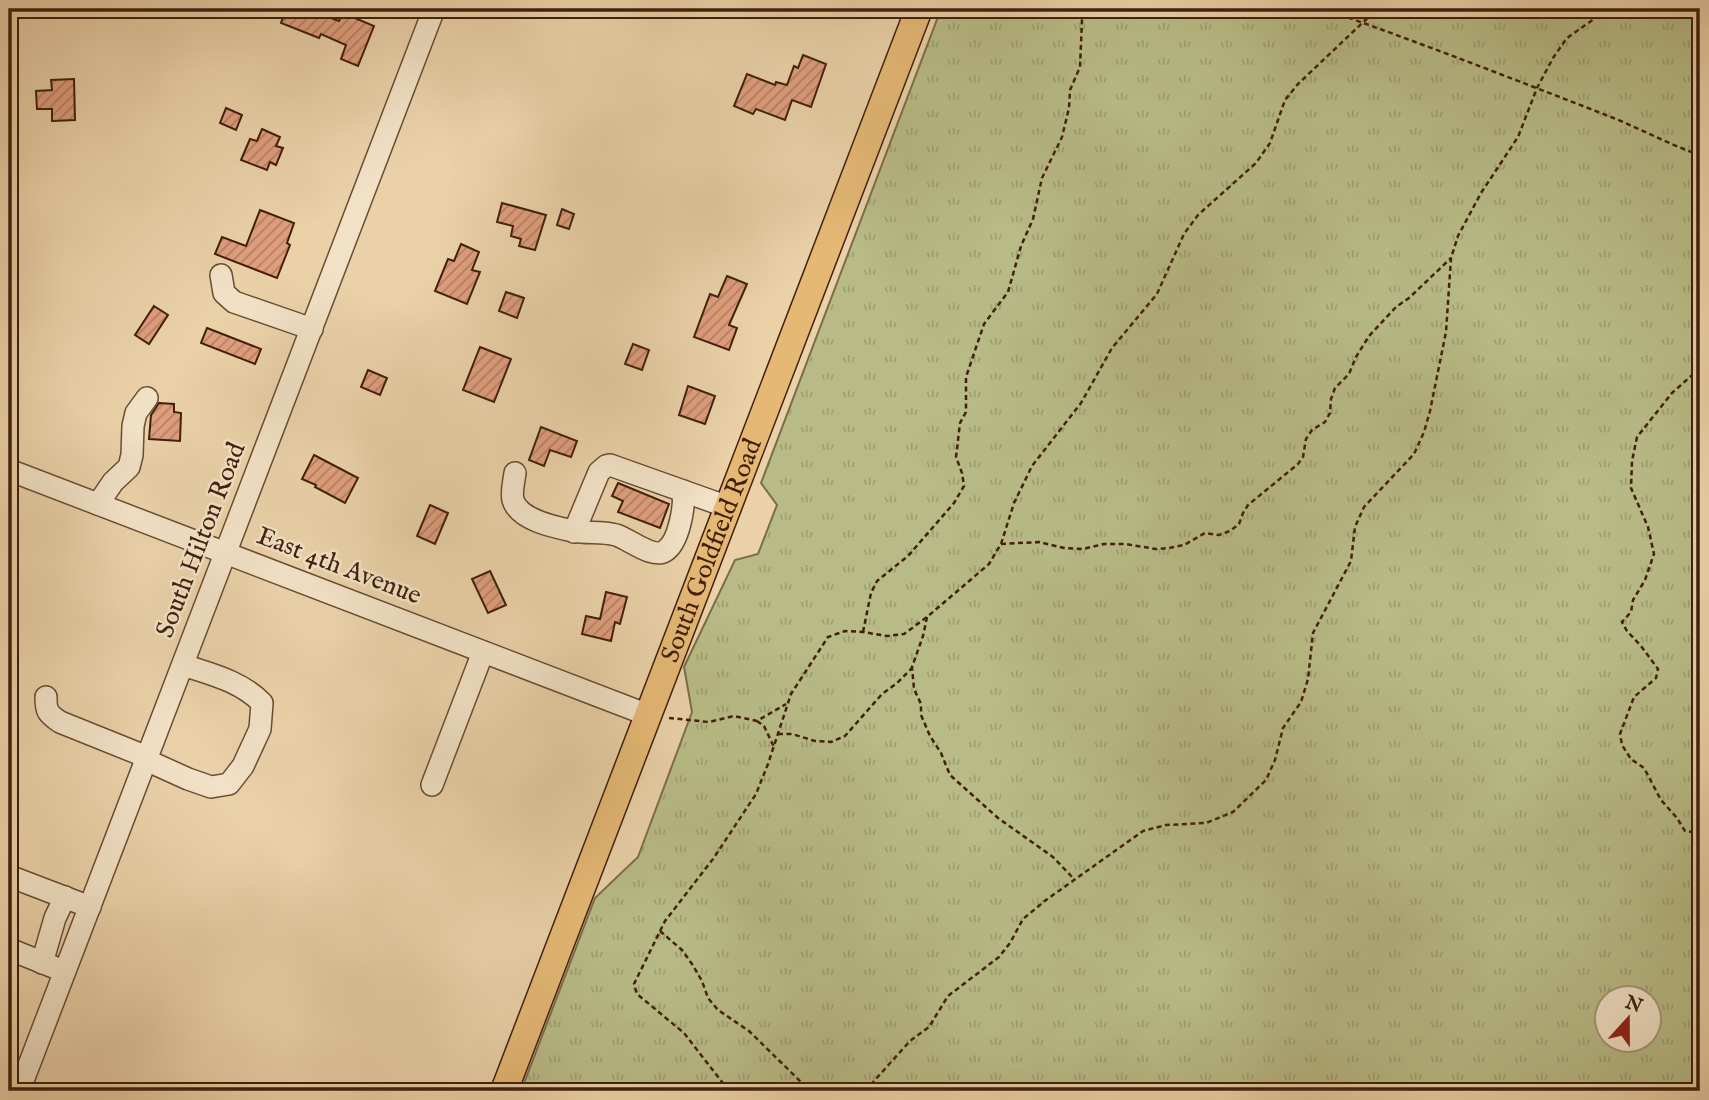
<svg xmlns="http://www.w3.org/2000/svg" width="1709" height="1100" font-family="'IM FELL English',serif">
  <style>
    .grass { fill: url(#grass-tufts); stroke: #7c6d4a; stroke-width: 2; fill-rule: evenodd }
    .building { fill: url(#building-hatch); stroke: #411f0d; stroke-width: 2 }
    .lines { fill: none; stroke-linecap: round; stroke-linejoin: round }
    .minor-casing { stroke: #6b4c34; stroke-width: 24 }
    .major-casing { stroke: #411f0d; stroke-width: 29 }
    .path { stroke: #411f0d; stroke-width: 2.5; stroke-dasharray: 5 3.5; stroke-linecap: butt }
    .minor { stroke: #f1e1c6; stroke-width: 21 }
    .major { stroke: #e5b874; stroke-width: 26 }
    .labels { text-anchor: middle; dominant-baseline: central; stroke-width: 5; stroke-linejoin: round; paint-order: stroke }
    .street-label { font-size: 26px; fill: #411f0d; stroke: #f1e1c6 }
  </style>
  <defs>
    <pattern id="grass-tufts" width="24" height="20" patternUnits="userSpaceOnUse" patternTransform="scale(1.75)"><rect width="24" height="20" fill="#b8bb86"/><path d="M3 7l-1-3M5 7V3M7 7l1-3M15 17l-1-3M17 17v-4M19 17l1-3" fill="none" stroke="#9fa072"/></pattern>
    <pattern id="building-hatch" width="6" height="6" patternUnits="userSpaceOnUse" patternTransform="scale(1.75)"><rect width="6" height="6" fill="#df9e7d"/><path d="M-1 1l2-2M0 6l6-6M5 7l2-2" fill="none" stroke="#b68065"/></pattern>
  </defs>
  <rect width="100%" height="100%" fill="#ead1a8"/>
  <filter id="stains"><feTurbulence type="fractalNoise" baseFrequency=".00286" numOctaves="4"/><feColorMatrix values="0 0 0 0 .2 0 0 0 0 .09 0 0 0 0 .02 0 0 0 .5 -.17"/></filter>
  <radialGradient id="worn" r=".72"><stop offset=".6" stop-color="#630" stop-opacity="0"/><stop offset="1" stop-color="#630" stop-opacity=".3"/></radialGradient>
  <path class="grass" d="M941,9H1700V1091H521L595,898L638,857L692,712L684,667L735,560L758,554L777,505L761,483ZM1608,998H1650V1040H1608Z"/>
  <g class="building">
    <path d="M286,9H315L314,12L339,21L343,13L374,26L358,66L341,59L346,45L321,34L319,38L281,23Z"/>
    <path d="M803,55L826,64L811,107L792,100L785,120L756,109L753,114L734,106L747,74L775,85L776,82L787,85L794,66L798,68Z"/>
    <path d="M74,79L75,120L52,121V109H37L36,91L52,90L51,80Z"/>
    <path d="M226,108L242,115L236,130L220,123Z"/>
    <path d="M262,129L280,137L276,146L283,148L276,165L270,162L267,170L241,160L250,139L257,141Z"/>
    <path d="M502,203L546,215L535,250L519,246L521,239L511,236L513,226L497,222Z"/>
    <path d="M562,209L574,214L569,229L557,225Z"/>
    <path d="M260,210L294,223L287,243L290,245L277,278L215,254L222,237L246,246Z"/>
    <path d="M461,244L479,252L472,270L480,272L467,304L435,291L448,259L454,261Z"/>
    <path d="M727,276L747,284L729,325L737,328L729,350L694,337L710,294L718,297Z"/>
    <path d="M506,292L524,298L517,318L499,311Z"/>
    <path d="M154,306L168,315L149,344L135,335Z"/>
    <path d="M207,328L261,349L255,364L201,343Z"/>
    <path d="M633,344L649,350L642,370L625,364Z"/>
    <path d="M480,347L511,359L494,402L463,390Z"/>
    <path d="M368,370L387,378L380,395L361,387Z"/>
    <path d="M688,386L715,396L705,424L679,415Z"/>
    <path d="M159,403L174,404V412L181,413L180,441L149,439L151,415Z"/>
    <path d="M541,427L577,441L571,457L550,450L544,466L529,460Z"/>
    <path d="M314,455L358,478L345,503L315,487L316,485L302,479Z"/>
    <path d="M618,483L669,504L660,528L618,512L623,501L612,496Z"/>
    <path d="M430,505L448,513L435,544L417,536Z"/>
    <path d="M490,571L506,605L488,613L472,579Z"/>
    <path d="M606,592L627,597L620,624L615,622L611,641L582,634L586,616L600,619Z"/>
  </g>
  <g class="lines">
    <g class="minor-casing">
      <g id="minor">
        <path d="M221,275L224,293L234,302L312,329"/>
        <path d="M9,470L648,715"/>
        <path d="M515,473C514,481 511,492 513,500C519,520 554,527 573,531C587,534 601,531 616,535C629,539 653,559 665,551C679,542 685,506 683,491"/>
        <path d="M98,504L113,482L129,467L132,455L133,426L136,413L147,398"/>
        <path d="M574,532L599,472L606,466L610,465L728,507"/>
        <path d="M46,697C46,711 47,713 60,722L147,757"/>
        <path d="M146,760L188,779L211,787L229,784L243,766L260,729L262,703C241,681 210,674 183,665"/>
        <path d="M432,785L483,652"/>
        <path d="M9,876L90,907"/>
        <path d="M9,949L56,968"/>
        <path d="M42,963L55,918L65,897"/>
        <path d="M19,1091L434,9"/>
      </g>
    </g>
    <g class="major-casing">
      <g id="major">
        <path id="s1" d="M504,1091L919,9"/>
      </g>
    </g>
    <g class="path">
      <path d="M1324,9C1421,43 1516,80 1611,117C1641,129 1670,145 1700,155"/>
      <path d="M1700,368L1672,393L1637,437L1632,461L1631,488L1648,527L1654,554L1645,580L1633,600L1631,612L1622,622L1627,631L1641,646L1658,669L1656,678L1634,697L1620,734L1622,745L1631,759L1644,768L1661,800L1677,818L1685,831L1700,833"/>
      <path d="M1001,544L1039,542L1064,548L1083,549L1104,544H1125L1156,549L1169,548L1184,545L1205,533L1219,535L1230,531L1239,524L1243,513L1248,505L1298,464L1303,457L1306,439L1312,430L1325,422L1330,413L1331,399L1335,388L1349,374L1356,357L1369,336L1396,307L1409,298L1451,258"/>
      <path d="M927,617L923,636L912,667L914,689L921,704V715L930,736L941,753L950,775L998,818L1053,857L1074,879"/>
      <path d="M863,632L871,593L877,581L908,556L954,503L964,486L962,473L956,457L960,423L966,412V377L984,324L1008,292L1021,246L1033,219L1042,178L1062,137L1069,108L1070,90L1080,67L1082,20L1088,9"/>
      <path d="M669,718L709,722L734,716L757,721L786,704"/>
      <path d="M757,721L764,726L774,747"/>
      <path d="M778,734H792L815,741L831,742L845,736L882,694L897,683L912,668"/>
      <path d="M660,931L682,950L692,964L702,981L708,998L718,1010L749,1031L801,1082L804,1091"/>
      <path d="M729,1091L684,1033L637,994L634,984L665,921L713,859L756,794L768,764L791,694L828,637L845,631L863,632L887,636L904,634L927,617L989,564L1001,544L1014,503L1032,466L1081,403L1112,348L1157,294L1184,234L1198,215L1256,163L1270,143L1285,100L1298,84L1377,9"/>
      <path d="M865,1091L910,1041L929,1027L948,996L999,957L1010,943L1023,919L1046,900L1143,831L1166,825L1206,823L1233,812L1266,780L1275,760L1283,728L1301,702L1308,679L1313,633L1351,561L1355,527L1364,507L1414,454L1424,432L1430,411L1446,332L1451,258L1458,236L1481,193L1518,137L1537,88L1553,58L1567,38L1608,9"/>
    </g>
    <use href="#minor" class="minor"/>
    <use href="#major" class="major"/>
  </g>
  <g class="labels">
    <g class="street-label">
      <text transform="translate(201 540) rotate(-69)">South Hilton Road</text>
      <text stroke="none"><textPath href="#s1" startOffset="579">South Goldfield Road</textPath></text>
      <text transform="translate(339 566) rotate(21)">East 4th Avenue</text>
    </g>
  </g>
  <rect width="1709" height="1100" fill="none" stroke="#ead1a8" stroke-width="35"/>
  <rect x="10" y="10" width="1688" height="1079" fill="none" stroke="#411f0d" stroke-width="3.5"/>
  <rect x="18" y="18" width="1674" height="1065" fill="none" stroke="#411f0d" stroke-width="2"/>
  <g transform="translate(1628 1019) rotate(21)"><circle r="33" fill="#f1e1c6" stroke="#ab937c" stroke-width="2"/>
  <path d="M0-5L12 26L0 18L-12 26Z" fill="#8f2418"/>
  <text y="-10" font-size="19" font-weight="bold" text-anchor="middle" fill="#411f0d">N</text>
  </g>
  <rect width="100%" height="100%" filter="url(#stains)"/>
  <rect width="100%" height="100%" fill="url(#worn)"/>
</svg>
